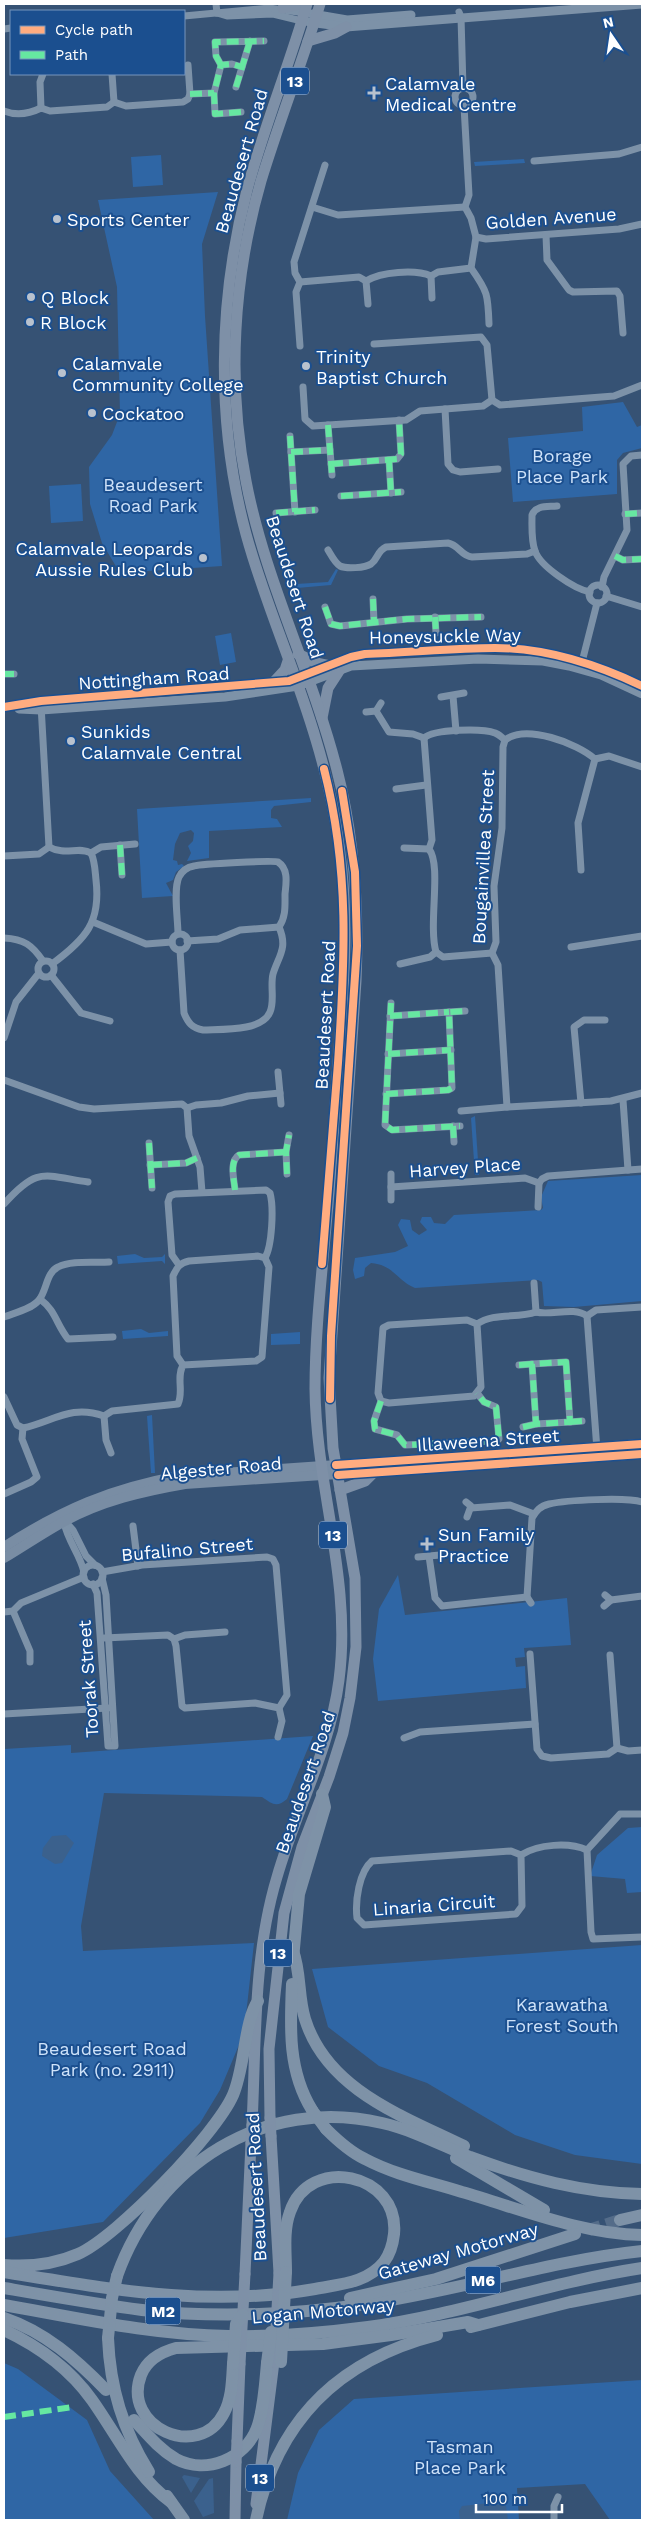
<svg xmlns="http://www.w3.org/2000/svg" width="646" height="2524" font-family="'Work Sans',sans-serif">
  <style>
    .green { fill: #2f66a5 }
    .water { fill: #3b618d }
    .lines { fill: none; stroke-linecap: round; stroke-linejoin: round }
    .motorway-tunnel { stroke: #546c89; stroke-width: 12; stroke-dasharray: 12 6; stroke-linecap: butt }
    .minor { stroke: #7d92a8; stroke-width: 7 }
    .tertiary { stroke: #7d92a8; stroke-width: 9 }
    .secondary { stroke: #798da4; stroke-width: 10 }
    .trunk { stroke: #7e90a7; stroke-width: 11 }
    .motorway { stroke: #7e92a7; stroke-width: 12 }
    .trunk-bridge { stroke: #7e90a7; stroke-width: 11 }
    .motorway-bridge { stroke: #7e92a7; stroke-width: 12 }
    .quiet { stroke: #66e7a1; stroke-width: 6; stroke-dasharray: 12 6; stroke-linecap: butt }
    .cycleway-casing { stroke: #1b4f8f; stroke-width: 11 }
    .cycleway { stroke: #ffac80; stroke-width: 8 }
    .poi-dot { fill: #b9c2ce; stroke: #1b4f8f; stroke-width: 2 }
    .labels { text-anchor: middle; dominant-baseline: central; stroke-width: 4; stroke-linejoin: round; paint-order: stroke }
    .shield { fill: #1b4f8f; stroke: #bbcadd; stroke-width: 1 }
    .shield-label { font-size: 16px; font-weight: bold; fill: #fff }
    .poi-label { font-size: 18px; fill: #fff; stroke: #1b4f8f; text-anchor: start }
    .street-label { font-size: 18px; fill: #fff; stroke: #1b4f8f }
    .park-label { font-size: 18px; fill: #cfe3fa; stroke: #1b4f8f }
  </style>
  <rect width="100%" height="100%" fill="#365274"/>
  <g class="green">
    <path d="M161,155L163,185L133,187L131,157Z"/>
    <path d="M524,159L525,163L475,166L474,162Z"/>
    <path d="M218,192L202,244L205,316L222,566L120,573L102,543L90,504L89,467L112,435L120,414L117,287L98,200Z"/>
    <path d="M623,402L637,427L642,425V448L623,453L617,460V494L513,502L508,438L583,431L582,407Z"/>
    <path d="M81,484L83,521L51,523L49,486Z"/>
    <path d="M336,569L338,570L331,585L297,588L296,590L293,581L296,584L328,582Z"/>
    <path d="M231,633L236,662L220,665L215,636Z"/>
    <path d="M311,798V802L274,806L271,810V818L277,819L282,827L209,831V858L187,861L191,853L188,846L193,841L194,833L191,830L180,833L175,844L173,860L177,861L178,865L182,864L184,866L176,872L173,880L166,883L173,896L142,898L137,809Z"/>
    <path d="M475,1116L479,1175H475L471,1118Z"/>
    <path d="M642,1175V1301L574,1307L544,1306L542,1282L538,1280L415,1288C396,1280 394,1265 371,1263L365,1268L364,1276L355,1279L353,1270L355,1258L395,1252L408,1246L398,1225L401,1219L410,1220L412,1230L419,1235L427,1230L420,1222L422,1217H431L434,1223L445,1224L454,1215L541,1210L543,1208L541,1197L548,1181Z"/>
    <path d="M135,1254L144,1258L162,1257L165,1254V1264L162,1261L118,1264L117,1256Z"/>
    <path d="M141,1329L149,1333L168,1331V1336L123,1339L122,1331Z"/>
    <path d="M300,1332V1344L271,1345V1334Z"/>
    <path d="M152,1415L155,1473H151L147,1416Z"/>
    <path d="M398,1575L405,1615L567,1598L571,1645L524,1648L525,1657L515,1658L516,1667L525,1666L526,1688L378,1701L373,1659L379,1609Z"/>
    <path d="M313,1736L287,1799C277,1808 272,1804 262,1797L104,1793L81,1926L83,1951L254,1943L244,2033L220,2090L200,2123L103,2222L4,2238V1749L71,1745V1753Z"/>
    <path d="M642,1827V1892L627,1893L625,1879L590,1876L597,1855L628,1828Z"/>
    <path d="M642,1945V2164L575,2155L515,2135L427,2083L379,2066L328,2027L312,1969Z"/>
    <path d="M4,2363L18,2369L87,2420L110,2471L154,2520H4Z"/>
    <path d="M642,2380V2520H610L585,2484L517,2488L519,2520H287L298,2473L319,2430L354,2399Z"/>
  </g>
  <g class="water">
    <path d="M66,1835L74,1843L62,1863L55,1864L42,1856L43,1848L52,1836Z"/>
    <path d="M184,2475L200,2478L191,2493L182,2477Z"/>
    <path d="M213,2478L214,2513L203,2517L194,2501L209,2479Z"/>
    <path d="M490,2503L506,2506L508,2520H460L459,2511L462,2506Z"/>
  </g>
  <g class="lines">
    <path class="motorway-tunnel" d="M589,2230L620,2220"/>
    <g class="minor">
      <path d="M216,4L217,13"/>
      <path d="M459,12L461,17L463,88"/>
      <path d="M217,13L227,16L273,14L302,21"/>
      <path d="M184,16L269,8L305,13"/>
      <path d="M4,29L11,28"/>
      <path d="M221,65L216,56L215,42L264,41"/>
      <path d="M112,74L114,102"/>
      <path d="M236,87L250,41"/>
      <circle cx="464" cy="97" r="9"/>
      <path d="M190,94L214,93"/>
      <path d="M464,106L469,195L465,207L471,218L476,237L486,239L619,229L642,224"/>
      <path d="M41,108L40,82L43,74"/>
      <path d="M4,111C17,116 29,114 41,108L50,111L107,107L114,102L126,106L183,102L188,99L190,94L188,65"/>
      <path d="M241,112L215,114L214,93L221,65L232,64L242,67"/>
      <path d="M534,161L619,154L642,147"/>
      <path d="M312,207L338,215L465,207"/>
      <path d="M546,235L547,260L569,290L573,292L617,291L620,296L623,333"/>
      <path d="M476,237L471,268C488,292 488,295 489,324"/>
      <path d="M431,276L432,298"/>
      <path d="M366,281L368,304"/>
      <path d="M300,282L359,277L366,281C381,272 415,269 431,276L438,272L471,268"/>
      <path d="M374,344L481,337L487,345L492,400"/>
      <path d="M300,346L296,292L300,282L295,273L294,262L325,165"/>
      <path d="M303,387L305,419L313,426L406,420L420,411L483,406L492,400L500,405L614,396L642,385"/>
      <path d="M445,409L448,464L453,470L460,472L498,469"/>
      <path d="M328,425L332,475"/>
      <path d="M290,436L295,512"/>
      <path d="M291,452L330,450"/>
      <path d="M389,460L391,493"/>
      <path d="M331,464L397,459L401,454L399,420"/>
      <path d="M341,496L401,492"/>
      <path d="M557,506C547,507 536,505 532,515C532,527 531,540 535,551C540,566 574,589 590,592"/>
      <path d="M276,513L315,510"/>
      <path d="M625,514L642,513"/>
      <path d="M328,550C331,555 335,563 340,566C346,569 365,568 371,564C378,559 377,551 386,547L448,543C459,545 461,556 472,557L527,554L535,551"/>
      <path d="M615,556L623,560L642,559"/>
      <circle cx="598" cy="594" r="9"/>
      <path d="M602,587L604,577L627,530L623,464L631,456L642,455"/>
      <path d="M606,596L642,607"/>
      <path d="M373,599L374,622"/>
      <path d="M325,607L331,624L340,626L407,619L481,617"/>
      <path d="M435,617L436,633"/>
      <path d="M581,666L597,603"/>
      <path d="M4,674H14"/>
      <path d="M453,696L456,731"/>
      <path d="M441,697L464,693"/>
      <path d="M41,705L49,847"/>
      <path d="M376,711L389,732L413,734L424,738"/>
      <path d="M366,712L376,711L381,703"/>
      <path d="M424,738L432,840L429,849C442,866 428,924 436,952"/>
      <path d="M424,738C434,729 482,728 495,733C499,734 502,738 505,740"/>
      <path d="M505,740L503,747L502,828L494,886L496,942L492,953L498,965L507,1107L611,1101L642,1093"/>
      <path d="M505,740C526,724 577,743 595,759L609,756L642,767"/>
      <path d="M396,789L426,785"/>
      <path d="M120,845L122,875"/>
      <path d="M49,847C65,856 79,846 91,853"/>
      <path d="M404,848L429,849"/>
      <path d="M91,853L101,847L135,844"/>
      <path d="M4,856L39,854L49,847"/>
      <path d="M581,870L578,823L595,759"/>
      <path d="M93,922L146,944L172,942"/>
      <path d="M178,934C178,920 173,889 179,877C182,871 188,867 194,866C201,864 274,860 278,862C289,869 286,884 285,894C285,906 286,917 279,927C288,948 279,955 273,974C270,986 275,1001 270,1012C262,1032 220,1029 203,1030C192,1028 188,1023 184,1013L180,950"/>
      <circle cx="180" cy="942" r="8"/>
      <path d="M4,938C24,939 32,945 43,961"/>
      <path d="M187,941L218,939L240,930L279,927"/>
      <path d="M571,947L642,936"/>
      <path d="M436,952L443,957L492,953"/>
      <circle cx="46" cy="969" r="8"/>
      <path d="M52,964C86,939 101,922 96,880C95,871 95,861 91,853"/>
      <path d="M400,964L430,957L436,952"/>
      <path d="M51,975L81,1013L110,1021"/>
      <path d="M391,1003L385,1125L392,1130L460,1126"/>
      <path d="M390,1016L449,1012"/>
      <path d="M4,1038L16,1002L39,973"/>
      <path d="M388,1054L451,1050"/>
      <path d="M278,1072L281,1104"/>
      <path d="M4,1080L79,1107L94,1109L182,1104L187,1108L189,1136L200,1167L202,1192"/>
      <path d="M386,1094L448,1090L452,1088L449,1012L465,1011"/>
      <path d="M623,1100L628,1170"/>
      <path d="M581,1103L574,1027L584,1020H605"/>
      <path d="M187,1108L196,1105L221,1103L248,1096L280,1093"/>
      <path d="M461,1111L507,1107"/>
      <path d="M453,1126L454,1142"/>
      <path d="M149,1143L152,1188"/>
      <path d="M150,1165L186,1163L197,1158"/>
      <path d="M287,1174L286,1152L289,1135"/>
      <path d="M391,1174V1200"/>
      <path d="M539,1183L542,1179L548,1176L642,1169"/>
      <path d="M391,1187L525,1178L539,1183"/>
      <path d="M235,1190C234,1179 229,1161 239,1155L286,1152"/>
      <path d="M4,1204C37,1167 42,1175 88,1182"/>
      <path d="M538,1207L539,1183"/>
      <path d="M179,1265L172,1255L168,1202L170,1196L175,1194L266,1190L270,1193C274,1208 272,1246 265,1258"/>
      <path d="M534,1283L536,1312"/>
      <path d="M40,1299C56,1311 56,1324 68,1339L113,1337"/>
      <path d="M536,1312C551,1316 574,1306 587,1316"/>
      <path d="M587,1316L597,1450"/>
      <path d="M587,1316L596,1310L642,1307"/>
      <path d="M4,1317C14,1313 32,1309 39,1300C47,1290 46,1273 58,1267C71,1260 94,1263 109,1262"/>
      <path d="M477,1324L467,1320L389,1325L383,1328L378,1393L381,1401L389,1403L474,1396L481,1387L477,1324C494,1312 517,1319 536,1312"/>
      <path d="M566,1362L570,1422L536,1424L532,1364Z"/>
      <path d="M519,1365L532,1364"/>
      <path d="M4,1397L17,1425L23,1428C53,1422 70,1404 104,1416L112,1411L178,1404C184,1391 176,1378 183,1365L177,1356L173,1276C177,1267 180,1263 189,1261L258,1256L265,1258L269,1267L262,1357L256,1361L183,1365"/>
      <path d="M381,1401L374,1421L375,1429L397,1435L405,1445L496,1441L499,1439L496,1407L484,1402L477,1393"/>
      <path d="M104,1416L106,1440L111,1453"/>
      <path d="M570,1422L582,1421"/>
      <path d="M523,1427L536,1424"/>
      <path d="M4,1494L31,1482L37,1477L22,1439L23,1428"/>
      <path d="M466,1502L471,1506L467,1517"/>
      <path d="M471,1508L510,1505L534,1514"/>
      <path d="M62,1518L73,1530L86,1556L95,1565"/>
      <path d="M64,1522C67,1540 80,1554 84,1572"/>
      <path d="M133,1526L138,1566"/>
      <path d="M429,1556L435,1598L442,1606L527,1597"/>
      <path d="M418,1557L440,1555"/>
      <circle cx="93" cy="1575" r="10"/>
      <path d="M102,1572L142,1565L267,1557L273,1559L276,1565L287,1695L279,1708"/>
      <path d="M93,1584L97,1593L108,1746H115L106,1595L102,1578"/>
      <path d="M611,1600L642,1596"/>
      <path d="M531,1603L527,1597L532,1518C536,1511 540,1506 549,1504C567,1500 626,1497 642,1502"/>
      <path d="M604,1606L611,1600L605,1595"/>
      <path d="M13,1611L30,1651V1662"/>
      <path d="M4,1612L13,1611L21,1603L84,1577"/>
      <path d="M104,1638L168,1635L174,1639L176,1646L182,1706L185,1708L255,1703L279,1708L282,1721L278,1737"/>
      <path d="M174,1639L185,1635L225,1632"/>
      <path d="M530,1654L537,1749L542,1756L551,1758L608,1754L617,1748L628,1751L642,1750"/>
      <path d="M610,1655L617,1748"/>
      <path d="M4,1714L108,1708"/>
      <path d="M404,1738L420,1732L535,1724"/>
      <path d="M642,1814H620L587,1850L591,1932L593,1939L642,1937"/>
      <path d="M521,1855L522,1906L516,1914L364,1925L357,1918C355,1901 359,1872 372,1861L511,1851L521,1855C538,1844 569,1842 587,1850"/>
      <path d="M554,2520V2506L558,2497"/>
    </g>
    <g class="tertiary">
      <path d="M312,14L347,20L411,15"/>
      <path d="M309,22L346,27L642,4"/>
      <path d="M4,707L41,701L289,681L351,657L365,654C408,653 452,648 495,648C547,648 596,664 642,686"/>
      <path d="M19,709L41,710L225,697L298,686L351,666L478,659L543,661L569,666L601,675L642,694"/>
    </g>
    <g class="secondary">
      <path d="M4,1547C63,1509 110,1489 179,1476L642,1444"/>
      <path d="M4,1558C24,1546 43,1533 63,1522C101,1501 144,1491 185,1484L642,1454"/>
    </g>
    <g class="trunk">
      <path d="M283,8L300,4"/>
      <path d="M308,41L335,33L346,27"/>
      <path d="M298,654L316,663L330,666"/>
      <path d="M273,683L285,670L288,661"/>
      <path d="M322,718L328,688L339,671"/>
      <path d="M340,1490L365,1481L374,1472"/>
      <path d="M270,2118L269,2049L284,1913L302,1847L329,1777L343,1733L350,1698L356,1647L355,1578L333,1448L329,1378L356,981C359,910 355,839 337,770C312,672 265,581 246,481C227,383 233,278 261,181C279,122 302,63 320,4"/>
      <path d="M252,2125C256,2043 253,1956 277,1877C296,1810 330,1750 339,1680C352,1580 316,1488 315,1389C315,1331 322,1273 327,1215C332,1165 334,1114 338,1063C341,1020 345,976 345,933C345,868 335,803 316,740C296,671 265,604 246,534C216,423 218,301 247,190C264,127 289,66 307,4"/>
      <path d="M271,2136L279,2273"/>
      <path d="M245,2274L251,2143"/>
      <path d="M237,2441L240,2364"/>
      <path d="M256,2504L274,2362"/>
      <path d="M235,2520L236,2462"/>
    </g>
    <g class="motorway">
      <path d="M293,1951C301,1972 298,1997 305,2019C327,2090 403,2116 464,2146"/>
      <path d="M293,1959L299,1894L325,1807L322,1794"/>
      <path d="M292,1984C290,2028 288,2071 312,2110"/>
      <path d="M326,2129C338,2141 350,2152 365,2159C395,2175 430,2182 462,2192C521,2209 581,2234 642,2235"/>
      <path d="M456,2158L544,2210"/>
      <path d="M620,2220L642,2215"/>
      <path d="M4,2265C29,2267 55,2264 78,2254C117,2237 216,2134 233,2095C245,2068 244,2021 258,2001"/>
      <path d="M4,2272C110,2289 208,2308 315,2289C340,2284 367,2283 384,2262C390,2254 393,2243 394,2234C400,2173 309,2154 290,2212C283,2231 286,2252 286,2272"/>
      <path d="M117,2276C157,2164 264,2096 382,2123C413,2130 441,2145 470,2157C527,2178 582,2193 642,2194"/>
      <path d="M4,2288C50,2296 95,2304 142,2310C214,2318 288,2315 360,2305C455,2292 547,2261 642,2251"/>
      <path d="M350,2298L436,2279L575,2234"/>
      <path d="M4,2305C78,2318 153,2335 229,2336C275,2337 322,2333 368,2327C461,2314 550,2282 642,2268"/>
      <path d="M4,2318C45,2332 76,2359 106,2390"/>
      <path d="M471,2327L570,2302L642,2288"/>
      <path d="M4,2330C38,2346 70,2369 92,2400C117,2435 136,2477 171,2502"/>
      <path d="M108,2338C110,2388 123,2430 149,2472"/>
      <path d="M233,2364C232,2380 232,2398 224,2413C199,2462 121,2427 141,2375C147,2360 161,2352 176,2348L323,2344L391,2335L468,2322L478,2325"/>
      <path d="M134,2420C147,2434 159,2449 176,2459C206,2475 245,2459 257,2428C264,2408 265,2384 267,2363"/>
      <path d="M167,2496L184,2520"/>
      <path d="M256,2520C277,2421 339,2360 437,2335"/>
    </g>
    <g class="trunk-bridge">
      <path d="M270,2118L271,2136"/>
      <path d="M251,2143L252,2125"/>
      <path d="M274,2362L279,2273"/>
      <path d="M240,2364L245,2274"/>
      <path d="M236,2462L237,2441"/>
    </g>
    <g class="motorway-bridge">
      <path d="M312,2110L326,2129"/>
      <path d="M108,2338L112,2298L117,2276"/>
      <path d="M281,2362L286,2272"/>
      <path d="M267,2363L271,2332"/>
      <path d="M233,2364L236,2324L243,2315"/>
    </g>
    <g class="quiet">
      <path d="M221,65L216,56L215,42L264,41"/>
      <path d="M236,87L250,41"/>
      <path d="M190,94L214,93"/>
      <path d="M241,112L215,114L214,93L221,65L232,64L242,67"/>
      <path d="M328,425L332,475"/>
      <path d="M290,436L295,512"/>
      <path d="M291,452L330,450"/>
      <path d="M389,460L391,493"/>
      <path d="M331,464L397,459L401,454L399,420"/>
      <path d="M341,496L401,492"/>
      <path d="M276,513L315,510"/>
      <path d="M625,514L642,513"/>
      <path d="M615,556L623,560L642,559"/>
      <path d="M373,599L374,622"/>
      <path d="M325,607L331,624L340,626L407,619L481,617"/>
      <path d="M435,617L436,633"/>
      <path d="M4,674H14"/>
      <path d="M120,845L122,875"/>
      <path d="M391,1003L385,1125L392,1130L460,1126"/>
      <path d="M390,1016L449,1012"/>
      <path d="M388,1054L451,1050"/>
      <path d="M386,1094L448,1090L452,1088L449,1012L465,1011"/>
      <path d="M453,1126L454,1142"/>
      <path d="M149,1143L152,1188"/>
      <path d="M150,1165L186,1163L197,1158"/>
      <path d="M287,1174L286,1152L289,1135"/>
      <path d="M235,1190C234,1179 229,1161 239,1155L286,1152"/>
      <path d="M566,1362L570,1422L536,1424L532,1364Z"/>
      <path d="M519,1365L532,1364"/>
      <path d="M381,1401L374,1421L375,1429L397,1435L405,1445L496,1441L499,1439L496,1407L484,1402L477,1393"/>
      <path d="M570,1422L582,1421"/>
      <path d="M523,1427L536,1424"/>
      <path d="M4,2417L73,2407"/>
    </g>
    <g class="cycleway-casing">
      <g id="cycleway">
        <path d="M4,707L41,701L289,681L351,657L365,654C408,653 452,648 495,648C547,648 596,664 642,686"/>
        <path d="M322,1264C327,1197 333,1130 338,1063C345,960 350,871 324,769"/>
        <path d="M330,1399L331,1336L357,946L355,872L342,791"/>
        <path d="M336,1465L642,1444"/>
        <path d="M338,1475L642,1454"/>
      </g>
    </g>
    <use href="#cycleway" class="cycleway"/>
  </g>
  <g class="poi-dot">
    <path d="M371.5 85.5h5v5h5v5h-5v5h-5v-5h-5v-5h5z"/>
    <circle cx="57" cy="219" r="5"/>
    <circle cx="31" cy="297" r="5"/>
    <circle cx="30" cy="322" r="5"/>
    <circle cx="306" cy="366" r="5"/>
    <circle cx="62" cy="373" r="5"/>
    <circle cx="92" cy="413" r="5"/>
    <circle cx="203" cy="558" r="5"/>
    <circle cx="71" cy="741" r="5"/>
    <path d="M424.5 1536.5h5v5h5v5h-5v5h-5v-5h-5v-5h5z"/>
  </g>
  <g class="labels">
    <g class="shield">
      <rect x="281" y="67.5" width="28" height="27" rx="4"/>
      <rect x="319" y="1521.5" width="28" height="27" rx="4"/>
      <rect x="264" y="1939.5" width="28" height="27" rx="4"/>
      <rect x="465.5" y="2266.5" width="35" height="27" rx="4"/>
      <rect x="145.5" y="2297.5" width="35" height="27" rx="4"/>
      <rect x="246" y="2464.5" width="28" height="27" rx="4"/>
    </g>
    <g class="shield-label">
      <text x="295" y="81">13</text>
      <text x="333" y="1535">13</text>
      <text x="278" y="1953">13</text>
      <text x="483" y="2280">M6</text>
      <text x="163" y="2311">M2</text>
      <text x="260" y="2478">13</text>
    </g>
    <g class="poi-label">
      <text x="385" y="83">Calamvale<tspan x="385" dy="21">Medical Centre</tspan></text>
      <text x="67" y="219">Sports Center</text>
      <text x="41" y="297">Q Block</text>
      <text x="40" y="322">R Block</text>
      <text x="316" y="356">Trinity<tspan x="316" dy="21">Baptist Church</tspan></text>
      <text x="72" y="363">Calamvale<tspan x="72" dy="21">Community College</tspan></text>
      <text x="102" y="413">Cockatoo</text>
      <text x="193" y="548" text-anchor="end">Calamvale Leopards<tspan x="193" dy="21">Aussie Rules Club</tspan></text>
      <text x="81" y="731">Sunkids<tspan x="81" dy="21">Calamvale Central</tspan></text>
      <text x="438" y="1534">Sun Family<tspan x="438" dy="21">Practice</tspan></text>
    </g>
    <g class="street-label">
      <text transform="translate(241 161) rotate(-74)">Beaudesert Road</text>
      <text transform="translate(551 218) rotate(-4)">Golden Avenue</text>
      <text transform="translate(295 587) rotate(72)">Beaudesert Road</text>
      <text transform="translate(445 636) rotate(-1)">Honeysuckle Way</text>
      <text transform="translate(154 678) rotate(-4)">Nottingham Road</text>
      <text transform="translate(483 857) rotate(-87)">Bougainvillea Street</text>
      <text transform="translate(325 1015) rotate(-87)">Beaudesert Road</text>
      <text transform="translate(465 1167) rotate(-4)">Harvey Place</text>
      <text transform="translate(488 1440) rotate(-4)">Illaweena Street</text>
      <text transform="translate(221 1468) rotate(-5)">Algester Road</text>
      <text transform="translate(187 1549) rotate(-5)">Bufalino Street</text>
      <text transform="translate(88 1679) rotate(-94)">Toorak Street</text>
      <text transform="translate(305 1782) rotate(-71)">Beaudesert Road</text>
      <text transform="translate(434 1905) rotate(-4)">Linaria Circuit</text>
      <text transform="translate(256 2187) rotate(-93)">Beaudesert Road</text>
      <text transform="translate(458 2251) rotate(-16)">Gateway Motorway</text>
      <text transform="translate(323 2311) rotate(-5)">Logan Motorway</text>
    </g>
    <g class="park-label">
      <text x="562" y="455">Borage<tspan x="562" dy="21">Place Park</tspan></text>
      <text x="153" y="484">Beaudesert<tspan x="153" dy="21">Road Park</tspan></text>
      <text x="562" y="2004">Karawatha<tspan x="562" dy="21">Forest South</tspan></text>
      <text x="112" y="2048">Beaudesert Road<tspan x="112" dy="21">Park (no. 2911)</tspan></text>
      <text x="460" y="2446">Tasman<tspan x="460" dy="21">Place Park</tspan></text>
    </g>
  </g>
  <rect width="646" height="2524" fill="none" stroke="#ffffff" stroke-width="10"/>
  <rect x="10" y="10" width="175" height="65" fill="#1b4f8f" stroke="#7695bc"/>
  <rect x="20" y="26" width="25" height="8" fill="#ffac80" stroke="#7695bc"/>
  <text x="55" y="35" font-size="15" fill="#ffffff">Cycle path</text>
  <rect x="20" y="51" width="25" height="8" fill="#66e7a1" stroke="#7695bc"/>
  <text x="55" y="60" font-size="15" fill="#ffffff">Path</text>
  <g transform="translate(611 35) rotate(347)" stroke="#1b4f8f" stroke-width="4" paint-order="stroke">
  <path d="M0-4L9 19L0 12L-9 19Z" fill="#ffffff"/>
  <text y="-8" font-size="14" font-weight="bold" text-anchor="middle" fill="#ffffff">N</text>
  </g>
  <path d="M476 2504v8h86v-8" fill="none" stroke="#ffffff" stroke-width="2.5"/>
  <text x="483" y="2504" font-size="15" fill="#ffffff" stroke="#1b4f8f" stroke-width="4" paint-order="stroke">100 m</text>
</svg>
